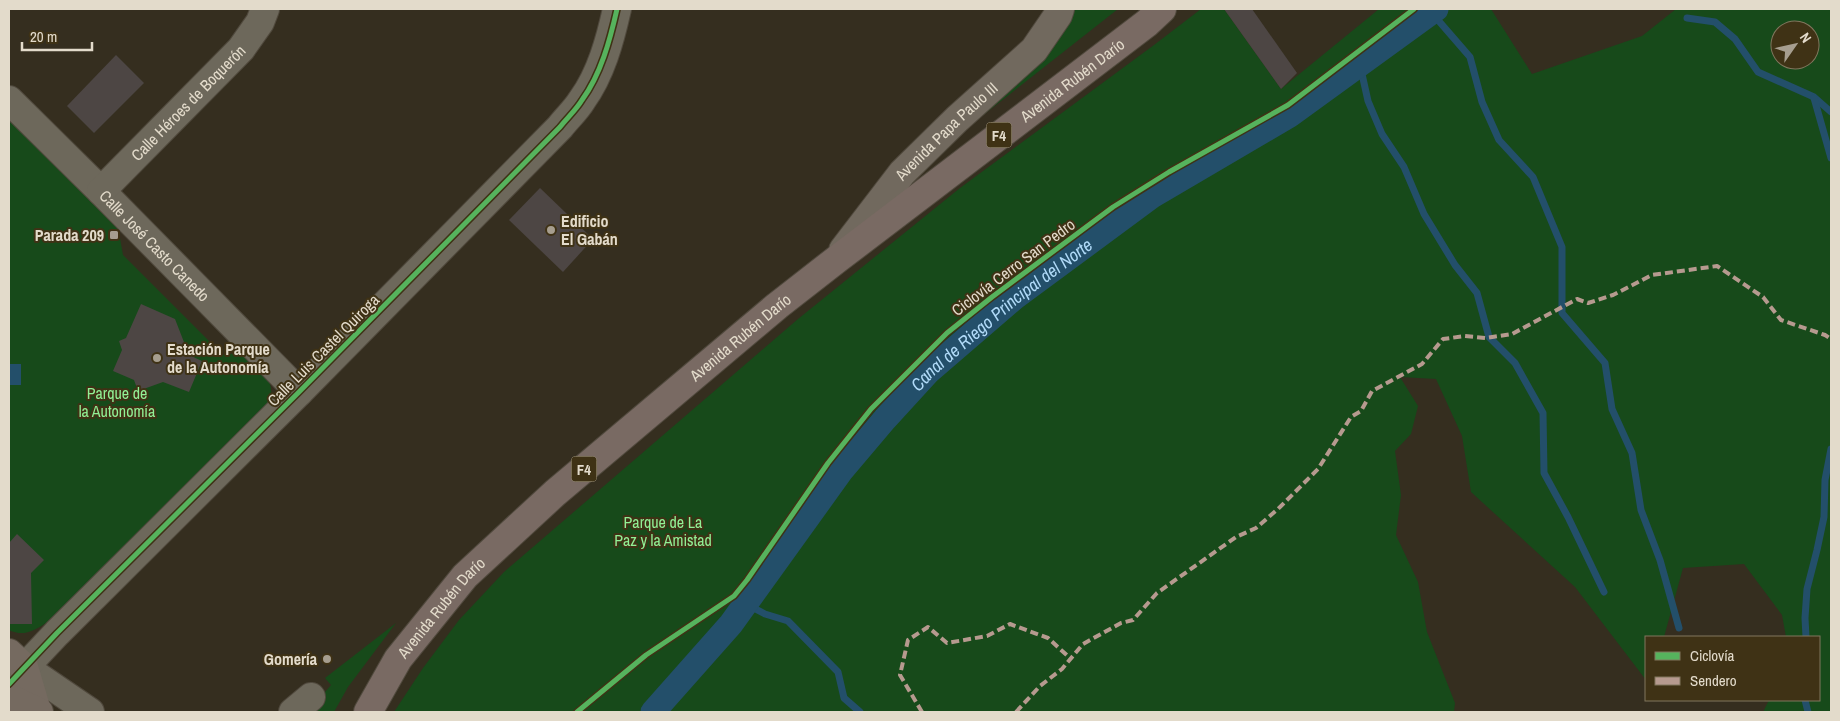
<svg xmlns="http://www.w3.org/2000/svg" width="1840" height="721" font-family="'Archivo Narrow',sans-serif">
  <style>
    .green { fill: #174a1a; fill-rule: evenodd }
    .water { fill: #234f6a }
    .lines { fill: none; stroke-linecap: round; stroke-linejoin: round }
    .stream { stroke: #234f6a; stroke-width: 7 }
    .canal { stroke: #234f6a; stroke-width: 25 }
    .building { fill: #4d4644 }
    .street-casing { stroke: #50493d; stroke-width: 30 }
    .secondary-casing { stroke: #50493d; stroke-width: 30 }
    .primary-casing { stroke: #50493d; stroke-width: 30 }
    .highway-casing { stroke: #50493d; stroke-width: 30 }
    .street { stroke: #6d685b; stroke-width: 28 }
    .secondary { stroke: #71695e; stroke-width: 28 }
    .primary { stroke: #756a60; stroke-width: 28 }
    .highway { stroke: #796a63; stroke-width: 28 }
    .quiet { stroke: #b69a8f; stroke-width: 4; stroke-dasharray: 8 4; stroke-linecap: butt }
    .cycleway-casing { stroke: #3f3215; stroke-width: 8 }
    .cycleway { stroke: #56b35d; stroke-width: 5 }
    .poi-dot { fill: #a69e8f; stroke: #3f3215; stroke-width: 2 }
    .labels { text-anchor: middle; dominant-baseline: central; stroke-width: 4; stroke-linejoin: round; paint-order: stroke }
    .shield { fill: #3f3215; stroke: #b2a894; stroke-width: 1 }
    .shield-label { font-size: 15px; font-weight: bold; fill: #e3dbcb }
    .street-label { font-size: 16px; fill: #e3dbcb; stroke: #3f3215 }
    .poi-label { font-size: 16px; font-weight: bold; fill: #e3dbcb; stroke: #3f3215; text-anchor: start }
    .park-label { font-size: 16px; fill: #91f095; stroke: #3f3215 }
    .water-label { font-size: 18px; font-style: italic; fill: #b0daf8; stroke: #3f3215 }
  </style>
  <rect width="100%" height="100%" fill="#352e1f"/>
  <g class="green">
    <path d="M1072,9H1118L930,157Z"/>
    <path d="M1201,9H1224L1281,89L1379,9H1491L1532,74L1642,36L1676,9H1831V712H1764V710L1769,700H1819V637H1786L1782,615L1744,564L1683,568L1664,637H1646V680L1575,587L1471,492L1462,436L1436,379L1400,377L1418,406L1411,434L1395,451L1401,495L1396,535L1418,582L1427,632L1455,703L1454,712H394L423,668L459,620L504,572L798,319L960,188L1154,45ZM1780,30H1810V60H1780Z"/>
    <path d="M9,117L118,227L123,255L223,355L245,352C263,372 282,385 264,412L46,623C34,631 23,637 9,630Z"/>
    <path d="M396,623L348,687L334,712H308L331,685L325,678Z"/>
  </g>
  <rect class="water" x="9" y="364" width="12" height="21"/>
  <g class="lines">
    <g class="stream">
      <path d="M1431,12L1470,57L1482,102L1499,140L1533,177L1562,247V313L1605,363L1612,409L1632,453L1641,510L1660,560L1679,628"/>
      <path d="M1687,18L1715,22L1735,39L1758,72L1814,97L1831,112"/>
      <path d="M1360,65L1368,101L1382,134L1404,167L1424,214L1455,265L1477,293L1489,337L1515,363L1543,413L1544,473L1568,517L1604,592"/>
      <path d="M1814,98L1831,158"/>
      <path d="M746,604L765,614L788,621L838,672L844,698L860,712"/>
      <path d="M1806,637L1805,618L1807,589L1817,550L1824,517L1825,480L1831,449"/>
      <path d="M1805,700L1808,712"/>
    </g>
    <path class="canal" id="s1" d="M653,712L731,624L841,471L885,419L928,372L1014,298L1152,196L1290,115L1436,9"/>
  </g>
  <g class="building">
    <path d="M1224,9H1252L1297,73L1281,89Z"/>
    <path d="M116,55L144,83L94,133L67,106Z"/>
    <path d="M540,188L593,239L563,272L509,220Z"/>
    <path d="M141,304L175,319L189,355L202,361L189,392L163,382L138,391L134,380L113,371L122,350L119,341L126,338Z"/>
    <path d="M17,534L44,560L31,573L32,624H9V543Z"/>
  </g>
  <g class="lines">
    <g class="street-casing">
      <g id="street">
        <path id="s2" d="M9,100L101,191L299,392"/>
        <path id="s3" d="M101,191L241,49L260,22L265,9"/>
        <path d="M24,667L90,712"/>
        <path d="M9,684L57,633L299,392L560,127C567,118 576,110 582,100C601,74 610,40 617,9"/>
        <path d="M293,712L311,697"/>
      </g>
    </g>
    <g class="secondary-casing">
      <g id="secondary">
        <path id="s4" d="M843,250L902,173L957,119L1034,50L1058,15L1060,9"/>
      </g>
    </g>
    <g class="primary-casing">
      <g id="primary">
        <path d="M9,653L24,667L37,711"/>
        <path d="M9,698L39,712"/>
      </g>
    </g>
    <g class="highway-casing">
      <g id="highway">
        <path id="s5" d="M368,712L398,659L465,576L555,493L777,306L836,260L1147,23L1162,9"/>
      </g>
    </g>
    <use href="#street" class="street"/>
    <use href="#secondary" class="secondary"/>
    <use href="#primary" class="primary"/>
    <use href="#highway" class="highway"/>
    <g class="quiet">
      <path d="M922,712L900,675L908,640L928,627L947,643L987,636L1010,624L1048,638L1071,659"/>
      <path d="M1016,712L1040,686L1062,669L1083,644L1121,623L1133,620L1157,593L1236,537L1256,528L1278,509L1318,469L1351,417L1361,411L1372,391L1422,364L1443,339L1465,336L1486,338L1512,334L1577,299L1588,303L1613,295L1652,275L1717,266L1763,297L1781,320L1825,335L1831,339"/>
    </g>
    <g class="cycleway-casing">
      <g id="cycleway">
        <path d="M9,684L57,633L299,392L560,127C567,118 576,110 582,100C601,74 610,40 617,9"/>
        <path d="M577,712L646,655L734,596L747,580L828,463L871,409L947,333L992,297L1113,207L1169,172L1288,105L1414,9"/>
      </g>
    </g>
    <use href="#cycleway" class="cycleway"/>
  </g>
  <g class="poi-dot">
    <circle cx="551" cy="230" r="5"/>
    <rect x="109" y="230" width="10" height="10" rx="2.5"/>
    <circle cx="157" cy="358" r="5"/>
    <circle cx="327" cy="659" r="5"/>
  </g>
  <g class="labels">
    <g class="shield">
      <rect x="986.5" y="122.5" width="25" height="25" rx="4"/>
      <rect x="571.5" y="456.5" width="25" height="25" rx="4"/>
    </g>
    <g class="shield-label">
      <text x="999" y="135">F4</text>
      <text x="584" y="469">F4</text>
    </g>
    <g class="street-label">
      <text stroke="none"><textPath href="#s5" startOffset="952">Avenida Rubén Darío</textPath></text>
      <text stroke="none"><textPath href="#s3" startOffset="124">Calle Héroes de Boquerón</textPath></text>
      <text stroke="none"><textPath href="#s4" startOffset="158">Avenida Papa Paulo III</textPath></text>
      <text stroke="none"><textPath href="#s2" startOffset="206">Calle José Casto Canedo</textPath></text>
      <text transform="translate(1013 267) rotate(-37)">Ciclovía Cerro San Pedro</text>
      <text stroke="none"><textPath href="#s5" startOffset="532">Avenida Rubén Darío</textPath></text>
      <text transform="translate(323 350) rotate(-45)">Calle Luis Castel Quiroga</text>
      <text stroke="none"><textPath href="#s5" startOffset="128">Avenida Rubén Darío</textPath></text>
    </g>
    <g class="poi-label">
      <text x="561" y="221">Edificio<tspan x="561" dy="18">El Gabán</tspan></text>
      <text x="104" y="235" text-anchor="end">Parada 209</text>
      <text x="167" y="349">Estación Parque<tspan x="167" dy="18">de la Autonomía</tspan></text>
      <text x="317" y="659" text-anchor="end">Gomería</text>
    </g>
    <g class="park-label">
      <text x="117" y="393">Parque de<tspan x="117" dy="18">la Autonomía</tspan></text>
      <text x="663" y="522">Parque de La<tspan x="663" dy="18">Paz y la Amistad</tspan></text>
    </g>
    <g class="water-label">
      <text stroke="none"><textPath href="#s1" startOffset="531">Canal de Riego Principal del Norte</textPath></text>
    </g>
  </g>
  <rect width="1840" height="721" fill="none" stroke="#e3dbcb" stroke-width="20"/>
  <rect x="1645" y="636" width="175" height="65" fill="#3f3215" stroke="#81765e"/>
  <rect x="1655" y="652" width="25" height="8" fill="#56b35d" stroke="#81765e"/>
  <text x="1690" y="661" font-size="15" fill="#e3dbcb">Ciclovía</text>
  <rect x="1655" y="677" width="25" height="8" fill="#b69a8f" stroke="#81765e"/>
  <text x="1690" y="686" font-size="15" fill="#e3dbcb">Sendero</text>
  <g transform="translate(1795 45) rotate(56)"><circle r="24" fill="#3f3215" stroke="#81765e"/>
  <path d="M0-4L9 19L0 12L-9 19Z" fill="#a69e8f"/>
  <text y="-8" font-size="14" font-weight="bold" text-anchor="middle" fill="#e3dbcb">N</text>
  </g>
  <path d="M22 42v8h70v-8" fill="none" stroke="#e3dbcb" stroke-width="2.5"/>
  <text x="30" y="42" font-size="15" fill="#e3dbcb" stroke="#3f3215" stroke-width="4" paint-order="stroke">20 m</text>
</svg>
